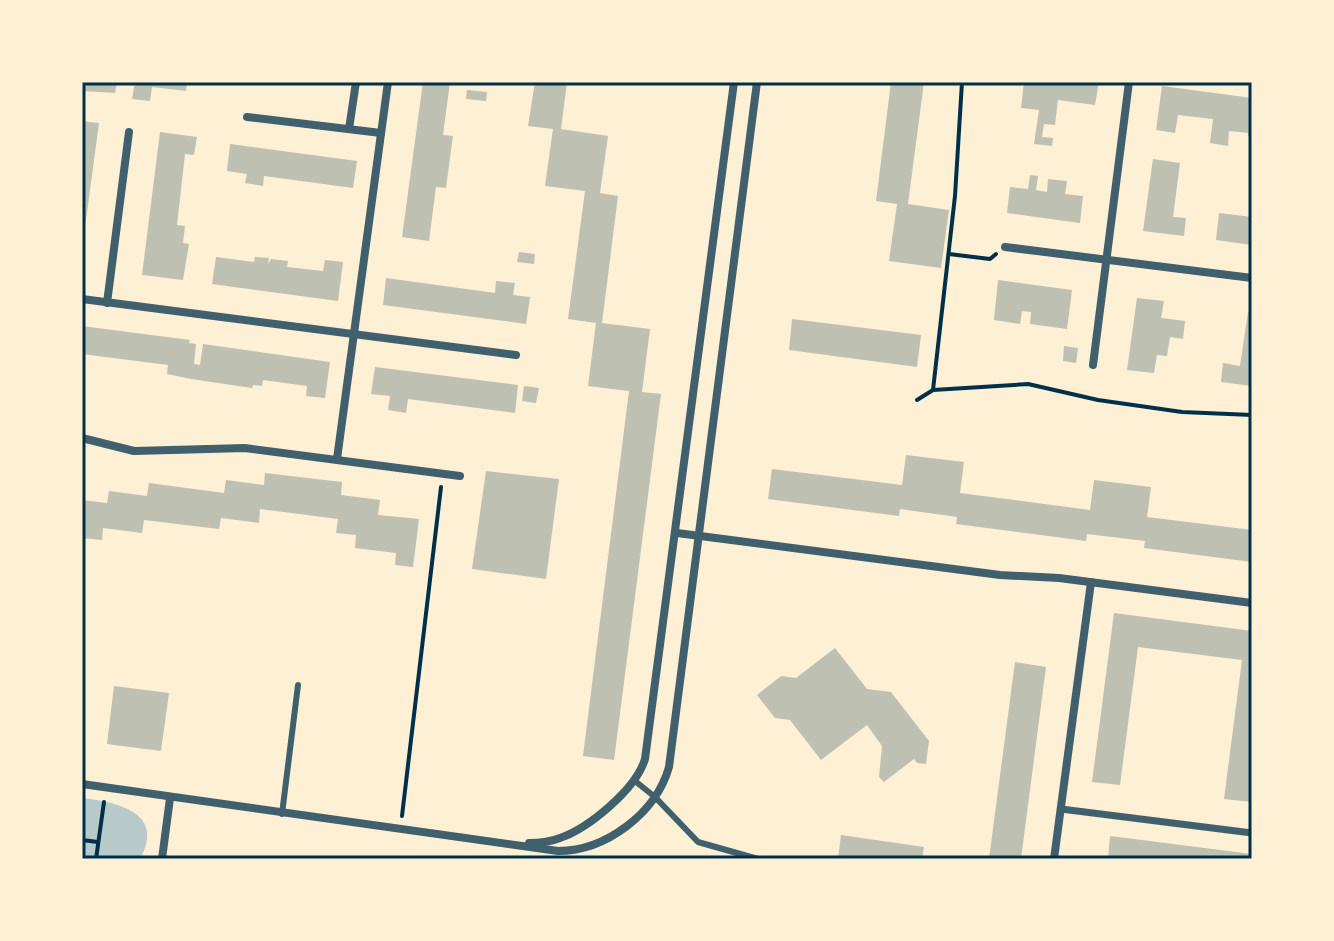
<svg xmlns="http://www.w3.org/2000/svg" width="1334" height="941" font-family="'Times New Roman',serif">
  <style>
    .green { fill: #b9caca }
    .building { fill: #bec0b2 }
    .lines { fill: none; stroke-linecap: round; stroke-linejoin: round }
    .path { stroke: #003049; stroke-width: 4 }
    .service { stroke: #3f606c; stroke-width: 6 }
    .pedestrian { stroke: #3f606c; stroke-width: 7 }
    .minor { stroke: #3f606c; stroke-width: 8 }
    .neatline { fill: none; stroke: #003049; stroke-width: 3 }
  </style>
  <rect width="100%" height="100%" fill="#fdf0d5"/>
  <path class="green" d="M82,798C116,802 166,812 140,859H82Z"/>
  <g class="building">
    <path d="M82,82H117L115,93L82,91Z"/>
    <path d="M135,82H187L186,91L152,87L150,101L132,99Z"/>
    <path d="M423,82H450L443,135L453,136L446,188L436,187L429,241L402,237Z"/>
    <path d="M535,82H567L561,129L608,136L600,193L618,196L602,323L650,329L642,392L661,394L614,760L583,756L629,391L588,386L596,323L568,319L585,191L545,186L553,129L528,126Z"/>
    <path d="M891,82H924L908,204L949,210L941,268L889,261L897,204L876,201Z"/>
    <path d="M1024,82H1099L1095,105L1058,100L1055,125L1044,124L1042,137L1053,138L1052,146L1034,144L1039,110L1021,108Z"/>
    <path d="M1162,86L1252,98V137L1248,136V133L1229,131L1228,146L1210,143L1213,119L1178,115L1175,133L1156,130Z"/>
    <path d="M467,90L487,92L486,101L466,99Z"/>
    <path d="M82,121L99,123L84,235H82Z"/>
    <path d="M160,132L197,137L194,155L185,154L177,225L185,226L183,243L189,244L183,280L142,275Z"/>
    <path d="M230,144L357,161L353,188L264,176L263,186L245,183L247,174L227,171Z"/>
    <path d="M1153,159L1180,163L1173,217L1186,218L1184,236L1143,231Z"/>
    <path d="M1030,175L1038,176L1036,190L1047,192L1048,179L1067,181L1065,194L1083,196L1080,223L1007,213L1010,187L1028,189Z"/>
    <path d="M1219,213L1252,217V245L1216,240Z"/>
    <path d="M519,252L535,254L534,264L517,262Z"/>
    <path d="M216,257L254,262L255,257L269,258L268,264L271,259L288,261L287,267L323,271L325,260L343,262L338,301L212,284Z"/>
    <path d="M386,278L495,293L496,281L515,283L513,295L530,297L526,324L383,305Z"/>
    <path d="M998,280L1072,290L1067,329L1030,324L1031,312L1022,311L1020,324L994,320Z"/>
    <path d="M1137,298L1164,301L1161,318L1185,321L1183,339L1170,337L1167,356L1157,355L1154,373L1127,370Z"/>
    <path d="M1248,312L1252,313V386L1221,382L1223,363L1240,366Z"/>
    <path d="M792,319L921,335L917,367L789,350Z"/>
    <path d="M82,326L190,340L189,343L196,344L194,364L200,365L203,344L330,362L325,398L306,396L307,386L263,380L262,386L253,385L252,388L191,379L167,374L168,365L82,354Z"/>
    <path d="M1064,346L1078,348L1076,363L1063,361Z"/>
    <path d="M375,367L518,385L515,413L408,399L406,413L388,410L390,396L371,394Z"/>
    <path d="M524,386L539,388L536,403L522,401Z"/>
    <path d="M906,455L964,462L960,493L1090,510L1094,480L1151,487L1147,517L1252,530V562L1144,548L1145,541L1087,534L1086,541L956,524L957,517L900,509L899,516L768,499L772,469L902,485Z"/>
    <path d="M486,471L559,479L546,579L472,569Z"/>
    <path d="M265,473L342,482L341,495L380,500L378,515L419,519L413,567L395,565L396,553L355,548L356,535L336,533L338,519L260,509L259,523L221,518L219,529L144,520L142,533L103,528L102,540L82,538V500L107,503L109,491L147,496L149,483L224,493L226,480L264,485Z"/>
    <path d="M1114,613L1252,631V802L1224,799L1242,660L1138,647L1120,785L1092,782Z"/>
    <path d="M835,648L867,689L891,692L929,741L926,764L917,763L914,759L884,782L879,777L882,746L867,725L821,760L790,720L775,718L757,695L781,676L796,678Z"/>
    <path d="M1015,662L1046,667L1021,859H989Z"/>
    <path d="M114,686L169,693L161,751L107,744Z"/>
    <path d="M841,835L924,847L922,859H838Z"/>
    <path d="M1110,836L1252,854V859H1108Z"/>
  </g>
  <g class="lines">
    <g class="path">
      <path d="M949,254L990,259L996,254"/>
      <path d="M933,390L955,196L962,82"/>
      <path d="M917,400L933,390L1028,384L1098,400L1182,412L1252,415"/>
      <path d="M402,816L441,487"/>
      <path d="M82,840L98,842"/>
      <path d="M96,859L104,802"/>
    </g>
    <g class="service">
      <path d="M635,781L655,797L698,842L758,859"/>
      <path d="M282,814L298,685"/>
    </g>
    <path class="pedestrian" d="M1061,809L1252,833"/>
    <g class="minor">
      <path d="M247,117L381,133"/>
      <path d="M349,129L356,82"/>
      <path d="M1005,247L1252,278"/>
      <path d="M82,299L516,355"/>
      <path d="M107,303L129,132"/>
      <path d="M1093,365L1129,82"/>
      <path d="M82,438L134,451L245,448L460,476"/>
      <path d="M337,459L388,82"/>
      <path d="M677,533L1000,575L1059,578L1252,603"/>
      <path d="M82,784L558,851C606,851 656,813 669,767L757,82"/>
      <path d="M529,843C539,843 550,842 560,838C589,828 636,789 645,759L734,82"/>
      <path d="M162,859L170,798"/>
      <path d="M1054,859L1091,582"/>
    </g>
  </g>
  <rect width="1334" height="941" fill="none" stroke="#fdf0d5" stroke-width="168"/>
  <rect x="84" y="84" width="1166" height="773" class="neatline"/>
</svg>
